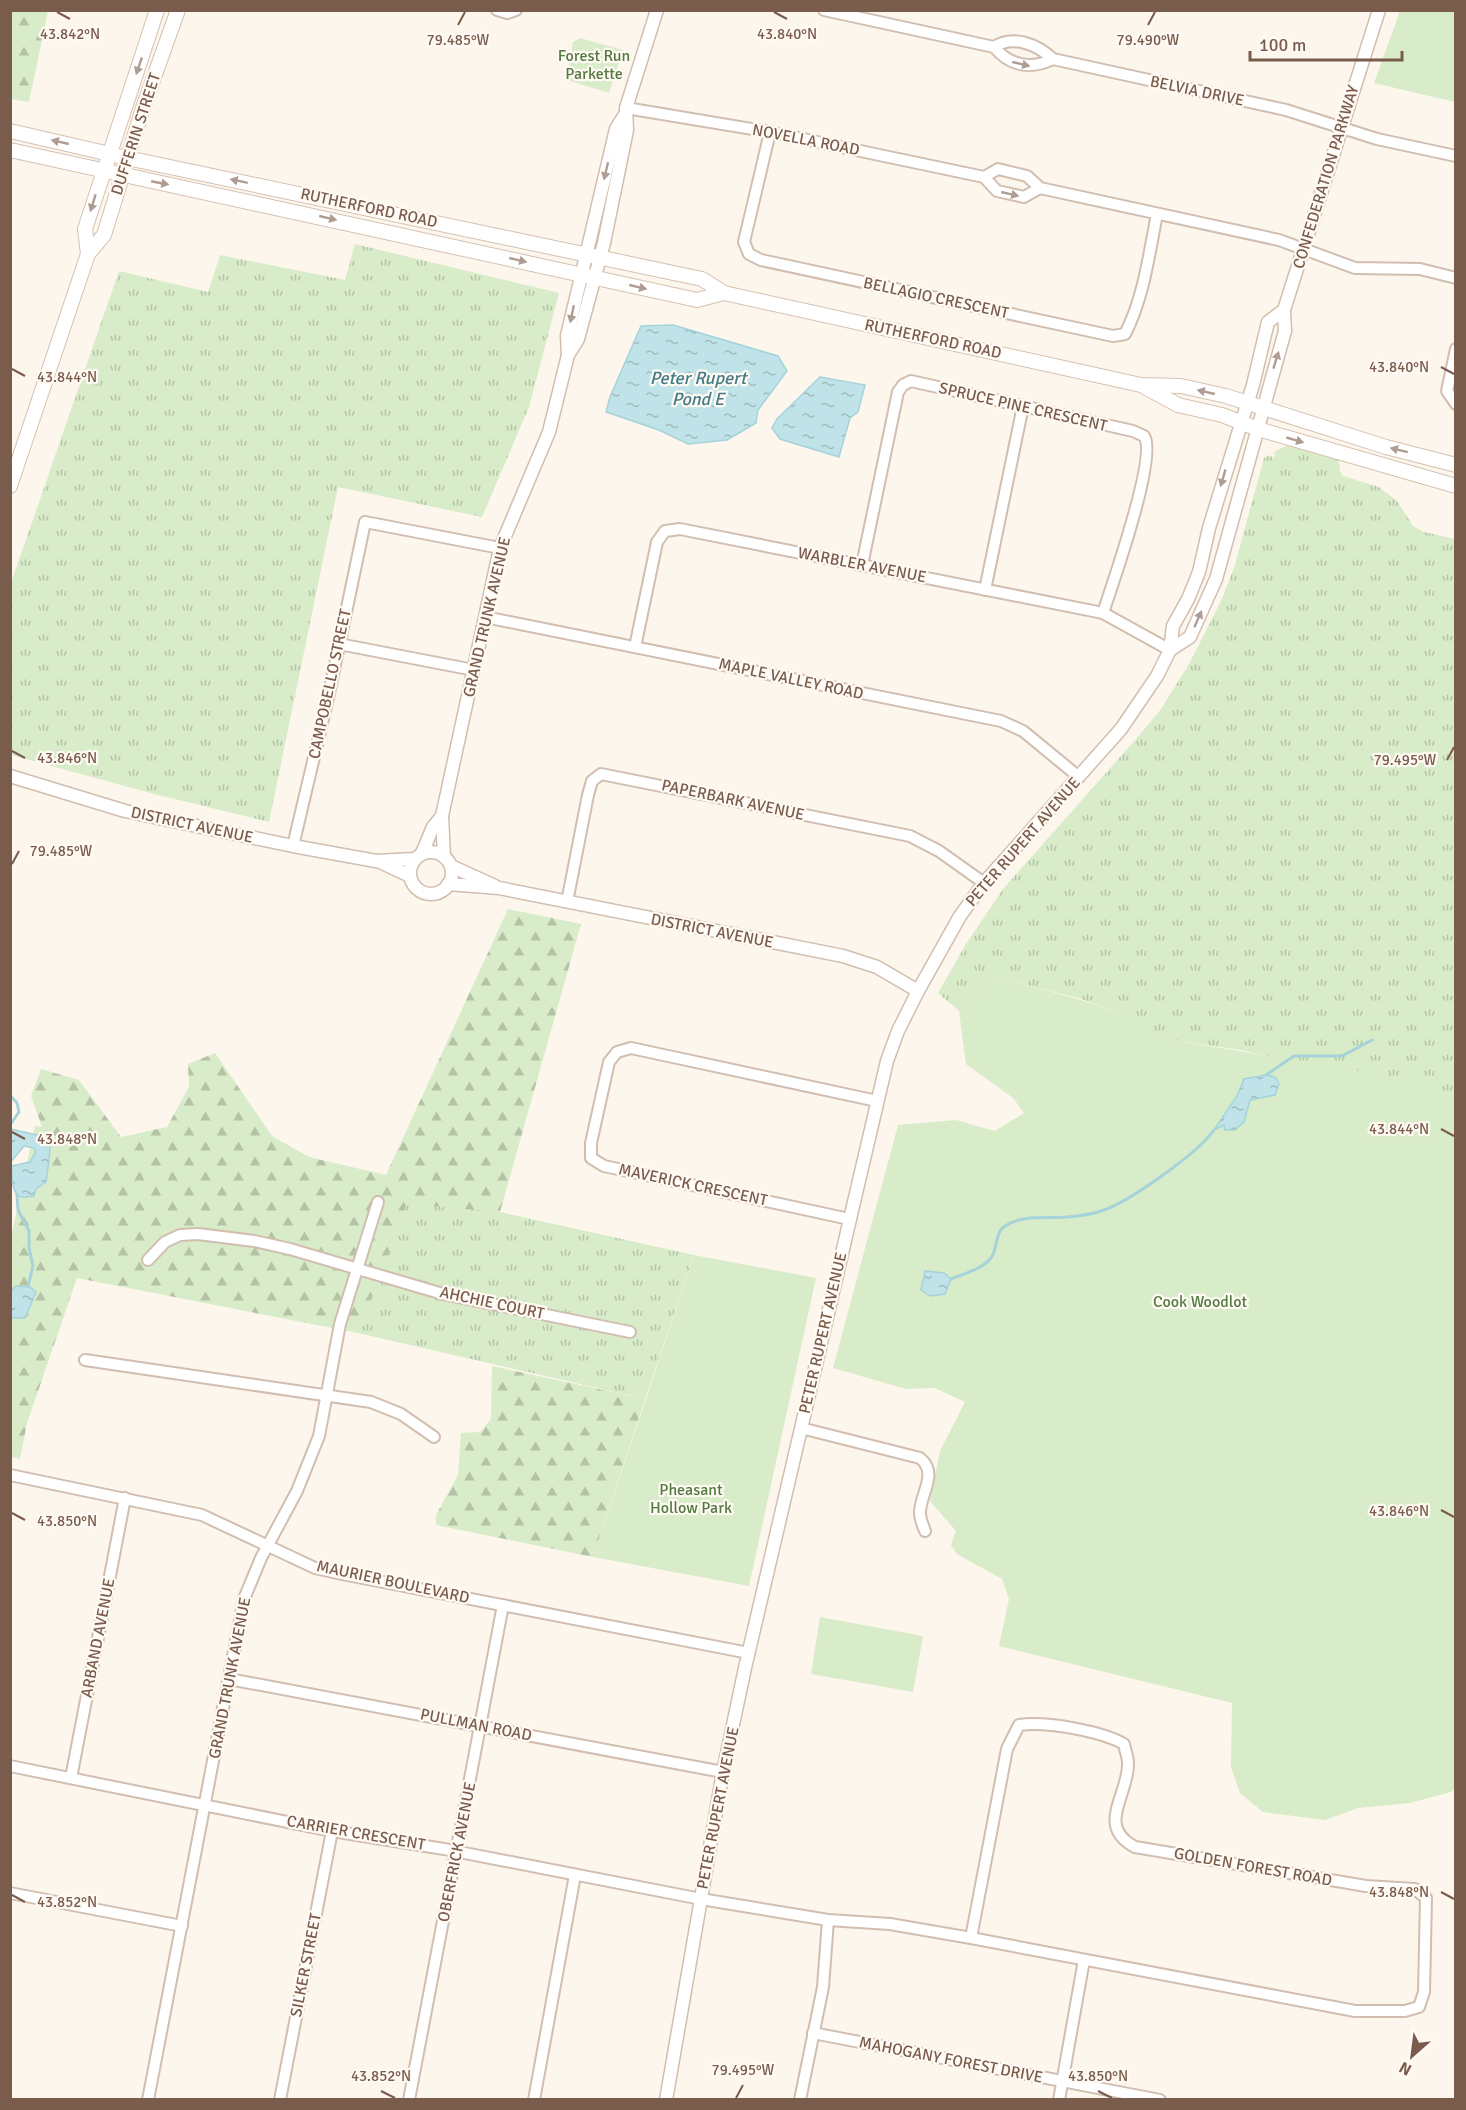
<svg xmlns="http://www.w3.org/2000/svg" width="1466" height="2110" font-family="Signika,sans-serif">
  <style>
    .grass { fill: url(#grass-tufts) }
    .forest { fill: url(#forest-firs) }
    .park { fill: #d8ecc9 }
    .water { fill: url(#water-ripples); stroke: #a5d3da; stroke-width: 1.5 }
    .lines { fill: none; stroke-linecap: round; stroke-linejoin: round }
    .stream { stroke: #a5d3da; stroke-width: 3 }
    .minor-casing { stroke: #d1beb0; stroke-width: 14 }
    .tertiary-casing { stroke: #d1beb0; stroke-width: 15 }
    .secondary-casing { stroke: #d6c0b0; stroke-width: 16 }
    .minor { stroke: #fff; stroke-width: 10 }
    .tertiary { stroke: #fff; stroke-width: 12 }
    .secondary { stroke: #fff; stroke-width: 14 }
    .oneway { fill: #af9d94 }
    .ticks { fill: none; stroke: #7a5c4d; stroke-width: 2 }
    .labels { text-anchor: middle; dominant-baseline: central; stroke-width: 4.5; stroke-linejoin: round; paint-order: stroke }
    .park-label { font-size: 16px; fill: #537a41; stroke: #fffaf3 }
    .street-label { font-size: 16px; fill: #7a5c4d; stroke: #fffaf3 }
    .water-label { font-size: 18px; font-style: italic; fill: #437c86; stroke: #fffaf3 }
    .ticks-label { font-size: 15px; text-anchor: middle; fill: #7a5c4d; stroke: #fffaf3; stroke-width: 4.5; stroke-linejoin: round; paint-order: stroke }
  </style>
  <defs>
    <pattern id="grass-tufts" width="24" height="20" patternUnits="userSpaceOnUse" patternTransform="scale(1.5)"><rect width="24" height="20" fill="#d8ecc9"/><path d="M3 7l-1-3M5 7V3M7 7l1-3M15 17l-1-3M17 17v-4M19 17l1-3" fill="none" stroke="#b4c2a5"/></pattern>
    <pattern id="forest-firs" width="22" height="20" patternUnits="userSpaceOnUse" patternTransform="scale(1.5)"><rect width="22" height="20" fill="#d8ecc9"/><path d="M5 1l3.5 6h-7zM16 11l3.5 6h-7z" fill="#b4c2a5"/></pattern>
    <pattern id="water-ripples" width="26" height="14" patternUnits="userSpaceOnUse" patternTransform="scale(1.5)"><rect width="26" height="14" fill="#bfe3e8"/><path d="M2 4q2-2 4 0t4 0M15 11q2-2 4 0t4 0" fill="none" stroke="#a0bbbe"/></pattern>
  </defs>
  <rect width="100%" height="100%" fill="#fdf6ec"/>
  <g class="grass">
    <path d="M355,244L559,293L529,407L482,517L338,487L269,822L154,794L11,755V583L119,271L208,292L220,255L345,280Z"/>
    <path d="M1304,437L1349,448L1339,457L1340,471L1343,476L1379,487L1397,501L1413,526L1424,532L1455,539V1095L1240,1050L1173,1040L1150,1032L1122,1014L1078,998L994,977L959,1011L938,993L966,944L1003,889L1137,738L1161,709L1189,664L1221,601L1234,568L1264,458L1270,455L1273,458L1275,455L1274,452Z"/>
    <path d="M407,1203L500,1212L694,1255L645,1399L358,1333Z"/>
  </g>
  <g class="forest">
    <path d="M10,11H48L29,102L11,99Z"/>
    <path d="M508,909L581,924L500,1212L407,1204L358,1333L77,1278L27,1423L20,1459L11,1457V1237L35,1126L42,1127L31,1096L41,1069L79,1080L121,1137L167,1127L189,1087L188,1064L215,1053L272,1136L309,1157L386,1175Z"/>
    <path d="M492,1366L645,1399L593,1557L436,1525V1515L458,1475L461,1433L480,1432L491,1419Z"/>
  </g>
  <g class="park">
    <path d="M1400,11H1455V102L1374,83Z"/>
    <path d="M580,38L623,50L609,93L567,80L573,42Z"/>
    <path d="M994,977C1036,988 1078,997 1119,1013C1138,1020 1153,1033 1173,1040L1366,1072L1455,1095V1788L1451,1792L1410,1803L1358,1808L1325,1820L1263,1812L1240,1793L1231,1767L1232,1703L999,1646L1009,1599L1002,1579L957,1554L951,1545L956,1531L930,1501L940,1451L965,1402L935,1388L906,1389L833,1368L898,1125L956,1120L995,1131L1024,1113L1013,1098L966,1064L959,1011Z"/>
    <path d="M694,1255L816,1278L749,1586L593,1557Z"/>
    <path d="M820,1617L923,1636L913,1692L811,1674Z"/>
  </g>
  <g class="water">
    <path d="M673,325L778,356L787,371L758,410L756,423L727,440L688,444L659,430L606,412L610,397L641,326Z"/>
    <path d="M820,377L865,385L858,412L850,418L839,457L780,439L772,428L777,419Z"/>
    <path d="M1266,1075L1275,1077L1279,1084L1275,1095L1250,1100L1244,1122L1235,1130H1225L1224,1125L1214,1130L1237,1096L1244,1079Z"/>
    <path d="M11,1129C57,1140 52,1134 46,1182L36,1189L34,1196C31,1196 28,1197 25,1197C10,1199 13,1175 11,1166L30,1162L36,1152L34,1148L24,1146L11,1162Z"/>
    <path d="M925,1271L944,1273L951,1279L945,1294L930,1296L921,1290Z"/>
    <path d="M16,1286L30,1287L36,1292L25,1318H11L10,1291Z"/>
  </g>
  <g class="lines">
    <g class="stream">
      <path d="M1266,1075L1294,1056H1342L1372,1040"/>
      <path d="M10,1095L17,1103L19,1112L10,1125"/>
      <path d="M17,1195L18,1210L29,1231V1248L33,1266L28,1286"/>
      <path d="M951,1279C965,1273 981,1270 991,1258C998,1248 995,1232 1005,1226C1023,1214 1048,1219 1068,1217C1079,1216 1094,1214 1104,1210C1130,1201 1198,1153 1214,1130"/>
    </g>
    <g class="minor-casing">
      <g id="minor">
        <path d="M497,10L507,13L516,10"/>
        <path d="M824,10L994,47C1010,66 1030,70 1053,59"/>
        <path d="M994,47C1013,34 1038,45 1053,59L1286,110L1377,139L1456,156"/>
        <path d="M626,108L770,132L984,177L997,191L1024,197L1040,188"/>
        <path d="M770,132L744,242L749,254L761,260L1113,336L1125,334C1144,297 1149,254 1157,214"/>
        <path d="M984,177L998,169L1027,176L1040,188L1279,240L1355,268L1420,269L1456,278"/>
        <path d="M1456,349L1447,391L1456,404"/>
        <path d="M862,565L898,392L903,385L911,381L1133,431L1144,436C1158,456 1112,585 1103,613"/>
        <path d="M985,590L1023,406"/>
        <path d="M485,617L1001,721L1023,731L1079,777"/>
        <path d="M339,644L474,670"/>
        <path d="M635,647L657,542L665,531L680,529L1103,613L1170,650"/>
        <path d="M293,846L328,698L365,522L500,548"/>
        <path d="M567,902L588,795L592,781L601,774L910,836L939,851L984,883"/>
        <path d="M849,1219L604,1166L591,1158V1143L609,1062L617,1052L631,1048L877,1101"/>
        <path d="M148,1260L165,1242L180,1235L198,1234L254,1241L290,1249L443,1294L630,1332"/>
        <path d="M85,1360L371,1402L401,1414L434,1437"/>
        <path d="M801,1428L920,1458C939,1474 920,1493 920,1513C920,1518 923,1526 925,1531"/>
        <path d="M10,1475L202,1515L315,1568L342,1574L749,1653"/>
        <path d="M229,1679L723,1772"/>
        <path d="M10,1766L332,1831L444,1849L701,1899L828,1920L890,1924L971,1938L1355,2011H1405L1419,2007L1424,1992L1426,1898L1415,1889L1366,1886L1135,1847C1095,1826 1129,1795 1128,1763C1128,1757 1125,1750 1124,1744C1101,1731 1046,1721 1019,1725L1007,1749L971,1938"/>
        <path d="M71,1778L125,1498"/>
        <path d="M10,1893L182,1926"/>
        <path d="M813,2033L1160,2100"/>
        <path d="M148,2100L244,1599L261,1558L297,1491L319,1436L340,1324L378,1202"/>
        <path d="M280,2100L332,1831"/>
        <path d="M409,2100L503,1605"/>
        <path d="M534,2100L575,1875"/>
        <path d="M800,2100L823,1987L828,1920"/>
        <path d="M1059,2100L1084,1960"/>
      </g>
    </g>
    <g class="tertiary-casing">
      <g id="tertiary">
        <path d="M568,355L567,336L616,129L624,116"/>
        <path d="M1170,650L1190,637L1216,579L1285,331L1284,310L1379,10"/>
        <path d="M10,776L125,811L293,846L376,861L415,859"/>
        <circle cx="431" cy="873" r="21"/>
        <path d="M422,853L433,827L442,816"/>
        <path d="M444,857L442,816L500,548L549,432L568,355L578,339L604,243L627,130L626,108L657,10"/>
        <path d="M378,861L410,876"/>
        <path d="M451,866L495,886"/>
        <path d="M448,884L499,888L843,956L877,967L918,991"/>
        <path d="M666,2100L723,1772L745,1668L887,1061L898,1031L918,991L960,916L984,883L1121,729L1157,676L1170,650L1173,626L1188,599L1199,572L1209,528L1253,385L1268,322L1284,310"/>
      </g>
    </g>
    <g class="secondary-casing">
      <g id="secondary">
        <path d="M10,131L127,158L702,279L724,293L1141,385L1181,386L1226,396L1386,447L1456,465"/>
        <path d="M10,150L697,300L724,293"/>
        <path d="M88,254L85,229L157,10"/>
        <path d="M1143,386L1178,405L1222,415L1258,429L1456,486"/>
        <path d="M10,486L88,254L104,235L143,108L178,10"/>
      </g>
    </g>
    <use href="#minor" class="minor"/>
    <use href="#tertiary" class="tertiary"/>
    <use href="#secondary" class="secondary"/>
  </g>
  <defs><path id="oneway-solid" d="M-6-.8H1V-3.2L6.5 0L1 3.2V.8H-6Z" transform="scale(1.5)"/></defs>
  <g class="oneway">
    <use href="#oneway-solid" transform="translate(1021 64) rotate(13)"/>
    <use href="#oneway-solid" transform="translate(139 66) rotate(109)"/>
    <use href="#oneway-solid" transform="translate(60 142) rotate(-167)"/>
    <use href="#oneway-solid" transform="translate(606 171) rotate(103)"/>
    <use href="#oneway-solid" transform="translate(239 181) rotate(-168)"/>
    <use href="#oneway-solid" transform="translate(160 183) rotate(11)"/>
    <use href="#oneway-solid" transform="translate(1010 194) rotate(13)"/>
    <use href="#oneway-solid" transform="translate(93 203) rotate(107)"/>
    <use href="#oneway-solid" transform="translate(328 218) rotate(13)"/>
    <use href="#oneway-solid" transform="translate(518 260) rotate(13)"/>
    <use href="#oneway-solid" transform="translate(638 287) rotate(13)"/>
    <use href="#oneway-solid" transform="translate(572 314) rotate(102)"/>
    <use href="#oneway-solid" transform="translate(1276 360) rotate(-73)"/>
    <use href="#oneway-solid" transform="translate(1206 392) rotate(-167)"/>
    <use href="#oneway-solid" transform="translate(1295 440) rotate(16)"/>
    <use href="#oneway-solid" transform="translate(1399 450) rotate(-166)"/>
    <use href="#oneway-solid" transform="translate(1223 478) rotate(106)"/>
    <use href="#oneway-solid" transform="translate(1198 619) rotate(-66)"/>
  </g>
  <path class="ticks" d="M57,12L70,19M774,12L787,19M458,25L465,12M1148,25L1155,12M1441,367L1454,374M12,369L25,376M12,751L25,758M1447,760L1454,747M12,864L19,851M1441,1129L1454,1136M12,1132L25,1139M1441,1510L1454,1517M12,1513L25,1520M1441,1892L1454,1899M12,1895L25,1902M381,2091L395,2098M1098,2091L1112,2098M736,2098L743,2085"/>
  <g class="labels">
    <g class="park-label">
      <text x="594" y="56">Forest Run<tspan x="594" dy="18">Parkette</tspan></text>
      <text x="1200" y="1302">Cook Woodlot</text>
      <text x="691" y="1490">Pheasant<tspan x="691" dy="18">Hollow Park</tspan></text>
    </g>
    <g class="street-label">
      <text transform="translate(1197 91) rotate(12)">BELVIA DRIVE</text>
      <text transform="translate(136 134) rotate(-72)">DUFFERIN STREET</text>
      <text transform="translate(806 140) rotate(11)">NOVELLA ROAD</text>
      <text transform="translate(1326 177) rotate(-73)">CONFEDERATION PARKWAY</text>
      <text transform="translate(369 208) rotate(12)">RUTHERFORD ROAD</text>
      <text transform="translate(936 298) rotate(12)">BELLAGIO CRESCENT</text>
      <text transform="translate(933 339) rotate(12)">RUTHERFORD ROAD</text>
      <text transform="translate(1023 407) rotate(13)">SPRUCE PINE CRESCENT</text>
      <text transform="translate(862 565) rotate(11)">WARBLER AVENUE</text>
      <text transform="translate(487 617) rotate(-77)">GRAND TRUNK AVENUE</text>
      <text transform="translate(791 679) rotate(12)">MAPLE VALLEY ROAD</text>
      <text transform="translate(330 684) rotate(-78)">CAMPOBELLO STREET</text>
      <text transform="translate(733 800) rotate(12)">PAPERBARK AVENUE</text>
      <text transform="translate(192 825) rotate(12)">DISTRICT AVENUE</text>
      <text transform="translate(1023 842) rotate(-49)">PETER RUPERT AVENUE</text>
      <text transform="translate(712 931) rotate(11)">DISTRICT AVENUE</text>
      <text transform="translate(693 1185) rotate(12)">MAVERICK CRESCENT</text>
      <text transform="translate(492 1303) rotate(12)">AHCHIE COURT</text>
      <text transform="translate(823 1333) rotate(-77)">PETER RUPERT AVENUE</text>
      <text transform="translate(393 1582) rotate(12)">MAURIER BOULEVARD</text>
      <text transform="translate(98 1638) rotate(-79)">ARBAND AVENUE</text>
      <text transform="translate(230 1678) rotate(-79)">GRAND TRUNK AVENUE</text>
      <text transform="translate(476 1725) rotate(11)">PULLMAN ROAD</text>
      <text transform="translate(718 1808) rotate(-79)">PETER RUPERT AVENUE</text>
      <text transform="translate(356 1833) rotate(10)">CARRIER CRESCENT</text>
      <text transform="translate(457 1852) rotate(-79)">OBERFRICK AVENUE</text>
      <text transform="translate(1253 1867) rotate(10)">GOLDEN FOREST ROAD</text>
      <text transform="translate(306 1965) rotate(-79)">SILKER STREET</text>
      <text transform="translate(951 2060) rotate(11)">MAHOGANY FOREST DRIVE</text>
    </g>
    <g class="water-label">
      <text x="698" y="378">Peter Rupert<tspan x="698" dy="21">Pond E</tspan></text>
    </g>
  </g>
  <g class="ticks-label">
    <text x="70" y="39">43.842°N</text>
    <text x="787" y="39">43.840°N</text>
    <text x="458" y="45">79.485°W</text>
    <text x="1148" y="45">79.490°W</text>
    <text x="1399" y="372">43.840°N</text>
    <text x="67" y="382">43.844°N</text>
    <text x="67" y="763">43.846°N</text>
    <text x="1405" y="765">79.495°W</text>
    <text x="61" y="856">79.485°W</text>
    <text x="1399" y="1134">43.844°N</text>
    <text x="67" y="1144">43.848°N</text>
    <text x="1399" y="1516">43.846°N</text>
    <text x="67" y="1526">43.850°N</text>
    <text x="1399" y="1897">43.848°N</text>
    <text x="67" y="1907">43.852°N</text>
    <text x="743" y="2075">79.495°W</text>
    <text x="381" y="2081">43.852°N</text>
    <text x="1098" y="2081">43.850°N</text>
  </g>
  <rect width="1466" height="2110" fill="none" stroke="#7a5c4d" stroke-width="24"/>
  <g transform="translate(1412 2056) rotate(208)" stroke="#fffaf3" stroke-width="4.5" paint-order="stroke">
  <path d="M0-4.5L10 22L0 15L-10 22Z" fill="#7a5c4d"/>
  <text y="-9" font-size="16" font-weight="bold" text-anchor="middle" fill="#7a5c4d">N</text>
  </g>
  <path d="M1250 51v9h152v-9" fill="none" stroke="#7a5c4d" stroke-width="3"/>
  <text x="1259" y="51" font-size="18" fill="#7a5c4d" stroke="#fffaf3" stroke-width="4.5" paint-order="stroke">100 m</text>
</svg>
